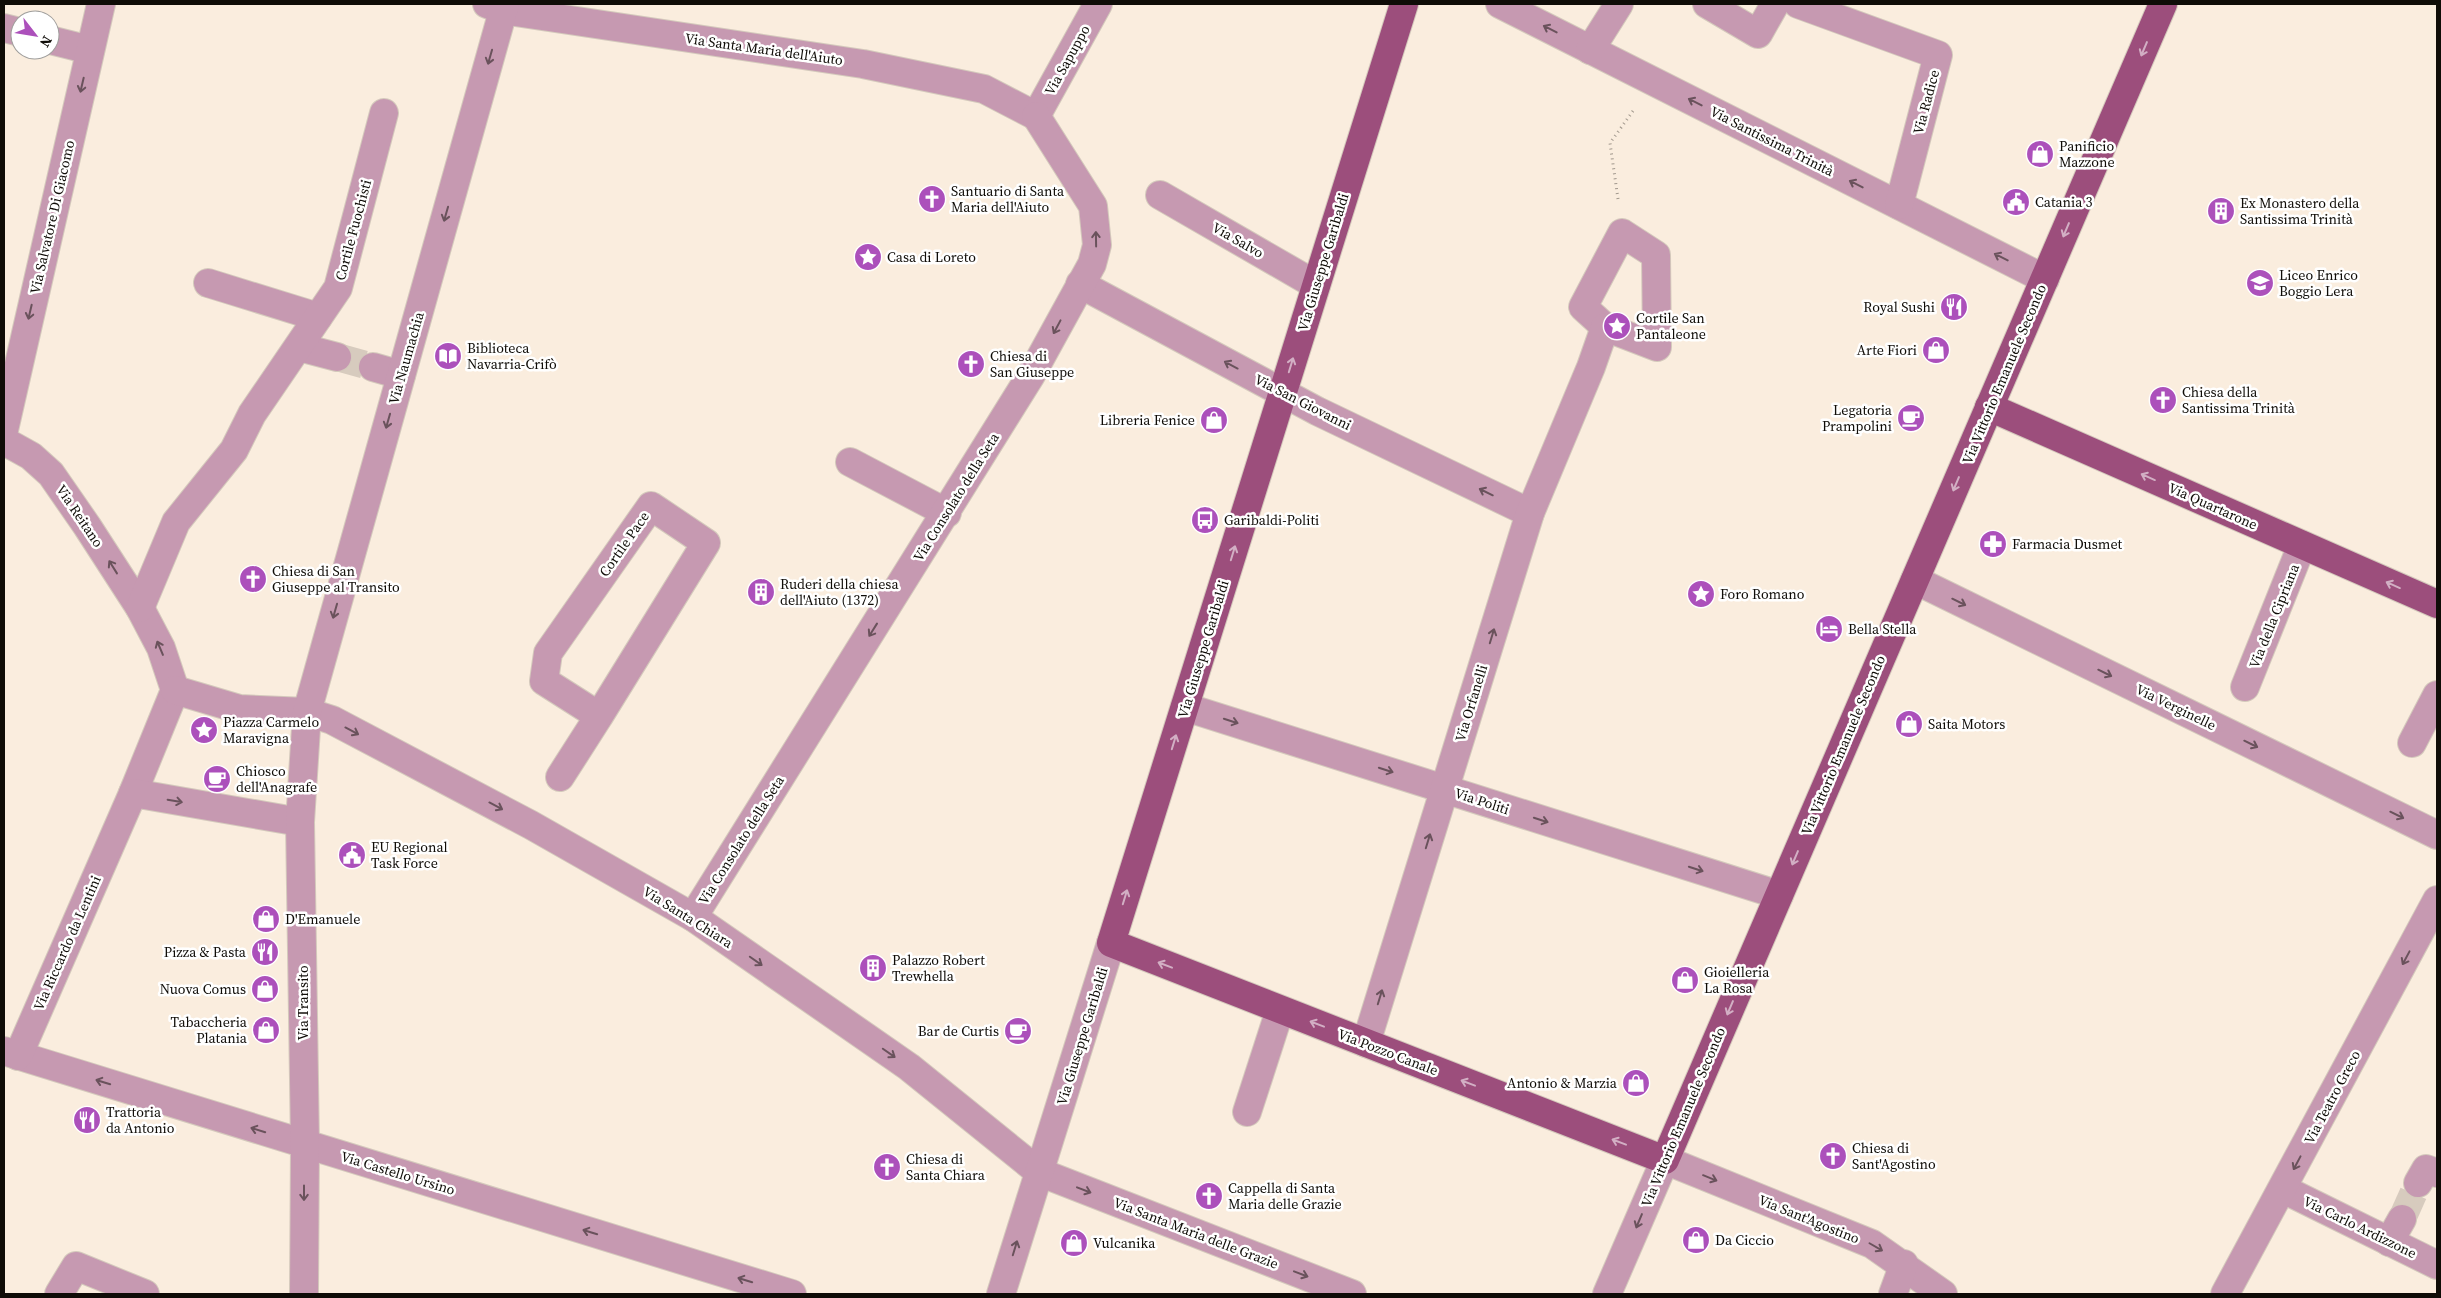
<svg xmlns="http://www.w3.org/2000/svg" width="2441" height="1298" font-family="'Source Serif 4',serif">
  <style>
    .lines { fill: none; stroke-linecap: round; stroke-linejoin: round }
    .minor-tunnel { stroke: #d7cbbe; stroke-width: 28; stroke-dasharray: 28 14; stroke-linecap: butt }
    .minor-casing { stroke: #d4c9bc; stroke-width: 30 }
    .major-casing { stroke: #d4c9bc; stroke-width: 30 }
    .path { stroke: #a1988d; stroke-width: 3; stroke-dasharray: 1 4; stroke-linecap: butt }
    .minor { stroke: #c699b1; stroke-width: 28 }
    .major { stroke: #9c4e7c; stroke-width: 28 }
    .oneway { stroke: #6a525c }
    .oneway2 { stroke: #d2afc4 }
    .labels { text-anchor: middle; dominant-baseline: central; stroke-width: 5; stroke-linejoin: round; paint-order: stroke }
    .street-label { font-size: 14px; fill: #0f0c07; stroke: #fff }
    .poi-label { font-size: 14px; fill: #0f0c07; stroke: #fff; text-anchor: start }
  </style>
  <rect width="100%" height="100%" fill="#faedde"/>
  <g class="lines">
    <g class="minor-tunnel">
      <path d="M337,357L373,367"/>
      <path d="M2402,1219L2418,1183"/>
    </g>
    <g class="minor-casing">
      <g id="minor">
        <path d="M487,4L503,10L863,64L984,89L1036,116"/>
        <path d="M1500,4L2045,279"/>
        <path d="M1707,4L1758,34L1775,4"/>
        <path d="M1798,4L1938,55L1899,205"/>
        <path d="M4,28L20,32"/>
        <path d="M50,40L90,50"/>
        <path d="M1590,50L1619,4"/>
        <path d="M1036,116L1098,4"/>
        <path d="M1160,195L1316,285"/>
        <path d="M1622,233L1656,255L1657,347L1605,327L1583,307Z"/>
        <path d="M208,283L318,317"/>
        <path d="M1080,284L1317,411L1530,513"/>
        <path d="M299,347L337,357"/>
        <path d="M373,367L401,375"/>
        <path d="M4,430L101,4"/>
        <path d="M4,441L31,456L51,474L87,526L140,608L161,648L175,690L133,793"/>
        <path d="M850,462L947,513"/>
        <path d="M1915,580L2437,835"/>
        <path d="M140,608L176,522L234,450L252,414L338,288L384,113"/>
        <path d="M2245,687L2302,545"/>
        <path d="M175,690L239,709L307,712L332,720L531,825L693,917L909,1067L1039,1172L1352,1294"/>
        <path d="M1185,707L1779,895"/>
        <path d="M2412,743L2437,695"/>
        <path d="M560,777L599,716L544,681L548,653L651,506L706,543L599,716"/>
        <path d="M693,917L1031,375L1092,264L1097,245L1093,206L1036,116"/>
        <path d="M1366,1043L1530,513L1591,367L1605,327"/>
        <path d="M4,1051L792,1294"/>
        <path d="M18,1056L133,793L300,822"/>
        <path d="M1247,1112L1280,1010"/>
        <path d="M2418,1183L2426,1169L2437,1173"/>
        <path d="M2283,1189L2437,1265"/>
        <path d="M2389,1242L2402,1219"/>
        <path d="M59,1294L76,1266L145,1294"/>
        <path d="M304,1294L305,1144L300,822L307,712L505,4"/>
        <path d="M1001,1294L1111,943"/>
        <path d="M1607,1294L1665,1160L1872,1244L1943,1294"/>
        <path d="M1893,1294L1904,1264"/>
        <path d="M2225,1294L2437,900"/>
      </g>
    </g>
    <g class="major-casing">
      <g id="major">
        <path d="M1404,4L1111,943L1665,1160L2163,4"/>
        <path d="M1989,407L2437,604"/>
      </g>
    </g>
    <path class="path" d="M1618,199L1610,143L1633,111"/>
    <use href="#minor" class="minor"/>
    <use href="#major" class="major"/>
  </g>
  <defs><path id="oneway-shaft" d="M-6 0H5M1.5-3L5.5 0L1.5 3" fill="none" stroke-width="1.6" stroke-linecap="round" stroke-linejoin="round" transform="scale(1.25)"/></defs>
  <g class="oneway">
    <use href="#oneway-shaft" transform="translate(1550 29) rotate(-153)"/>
    <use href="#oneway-shaft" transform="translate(490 57) rotate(106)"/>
    <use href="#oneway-shaft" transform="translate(82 85) rotate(103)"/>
    <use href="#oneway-shaft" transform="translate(1695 102) rotate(-153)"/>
    <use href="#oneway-shaft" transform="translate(1856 184) rotate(-153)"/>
    <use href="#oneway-shaft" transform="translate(446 214) rotate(106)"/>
    <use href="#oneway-shaft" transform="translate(1096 239) rotate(-91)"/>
    <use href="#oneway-shaft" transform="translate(2001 257) rotate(-153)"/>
    <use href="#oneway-shaft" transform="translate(30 312) rotate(103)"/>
    <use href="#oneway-shaft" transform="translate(1057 327) rotate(118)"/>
    <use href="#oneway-shaft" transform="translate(1231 365) rotate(-152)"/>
    <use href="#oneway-shaft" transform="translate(388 421) rotate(106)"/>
    <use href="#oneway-shaft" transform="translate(1486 492) rotate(-154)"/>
    <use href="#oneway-shaft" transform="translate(113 567) rotate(-122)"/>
    <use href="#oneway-shaft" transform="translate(1959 602) rotate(26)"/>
    <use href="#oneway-shaft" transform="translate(335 611) rotate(106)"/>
    <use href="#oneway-shaft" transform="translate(873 630) rotate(122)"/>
    <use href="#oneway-shaft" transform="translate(1492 636) rotate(-73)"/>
    <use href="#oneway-shaft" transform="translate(160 648) rotate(-113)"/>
    <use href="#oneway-shaft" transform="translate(2105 673) rotate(26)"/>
    <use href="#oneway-shaft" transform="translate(1231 721) rotate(18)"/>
    <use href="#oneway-shaft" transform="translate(352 731) rotate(28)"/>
    <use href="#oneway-shaft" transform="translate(2251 744) rotate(26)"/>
    <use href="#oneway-shaft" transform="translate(1386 770) rotate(18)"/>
    <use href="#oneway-shaft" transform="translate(175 801) rotate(10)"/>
    <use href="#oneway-shaft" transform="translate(496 806) rotate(28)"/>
    <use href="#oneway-shaft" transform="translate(2397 815) rotate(26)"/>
    <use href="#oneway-shaft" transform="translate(1541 820) rotate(18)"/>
    <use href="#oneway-shaft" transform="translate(1428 841) rotate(-73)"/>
    <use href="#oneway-shaft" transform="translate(1696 869) rotate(18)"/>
    <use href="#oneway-shaft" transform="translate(2406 958) rotate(118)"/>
    <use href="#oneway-shaft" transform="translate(756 961) rotate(35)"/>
    <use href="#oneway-shaft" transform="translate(1380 997) rotate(-73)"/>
    <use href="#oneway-shaft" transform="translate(889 1053) rotate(35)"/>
    <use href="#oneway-shaft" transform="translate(103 1082) rotate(-163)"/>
    <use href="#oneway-shaft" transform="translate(258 1130) rotate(-163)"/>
    <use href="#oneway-shaft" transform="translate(2297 1163) rotate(118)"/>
    <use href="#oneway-shaft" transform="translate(1710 1178) rotate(22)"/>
    <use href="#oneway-shaft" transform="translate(1084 1190) rotate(21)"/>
    <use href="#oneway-shaft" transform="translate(304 1193) rotate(90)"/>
    <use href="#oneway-shaft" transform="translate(1639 1221) rotate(113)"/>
    <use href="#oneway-shaft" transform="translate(590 1232) rotate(-163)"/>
    <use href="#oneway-shaft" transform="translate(1876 1247) rotate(30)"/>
    <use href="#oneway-shaft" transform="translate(1015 1248) rotate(-73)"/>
    <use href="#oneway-shaft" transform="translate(1301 1274) rotate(21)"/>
    <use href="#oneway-shaft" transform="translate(745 1280) rotate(-163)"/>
  </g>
  <g class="oneway2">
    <use href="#oneway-shaft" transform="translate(2144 49) rotate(113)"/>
    <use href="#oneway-shaft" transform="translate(2066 230) rotate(113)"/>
    <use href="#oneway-shaft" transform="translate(1291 365) rotate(-73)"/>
    <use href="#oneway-shaft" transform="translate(2148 477) rotate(-156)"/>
    <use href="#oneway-shaft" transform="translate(1956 484) rotate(113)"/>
    <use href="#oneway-shaft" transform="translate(1233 553) rotate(-73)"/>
    <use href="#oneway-shaft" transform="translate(2393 585) rotate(-156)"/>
    <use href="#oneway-shaft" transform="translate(1174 742) rotate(-73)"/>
    <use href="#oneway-shaft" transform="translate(1795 858) rotate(113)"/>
    <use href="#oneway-shaft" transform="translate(1125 897) rotate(-73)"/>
    <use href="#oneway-shaft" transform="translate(1165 965) rotate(-159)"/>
    <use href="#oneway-shaft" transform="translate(1730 1008) rotate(113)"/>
    <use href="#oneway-shaft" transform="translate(1317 1024) rotate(-159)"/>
    <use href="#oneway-shaft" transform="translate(1468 1083) rotate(-159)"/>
    <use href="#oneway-shaft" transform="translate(1619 1142) rotate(-159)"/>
  </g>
  <defs>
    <g id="shop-disc" transform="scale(1.4375)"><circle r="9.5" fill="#ac50bb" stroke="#fff"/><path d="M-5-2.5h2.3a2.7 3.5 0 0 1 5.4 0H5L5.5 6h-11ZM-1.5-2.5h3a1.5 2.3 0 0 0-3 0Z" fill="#fff"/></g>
    <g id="church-disc" transform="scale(1.4375)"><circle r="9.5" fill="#ac50bb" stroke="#fff"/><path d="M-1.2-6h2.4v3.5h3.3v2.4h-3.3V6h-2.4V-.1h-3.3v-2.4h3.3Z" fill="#fff"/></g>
    <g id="civic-disc" transform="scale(1.4375)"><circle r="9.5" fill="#ac50bb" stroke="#fff"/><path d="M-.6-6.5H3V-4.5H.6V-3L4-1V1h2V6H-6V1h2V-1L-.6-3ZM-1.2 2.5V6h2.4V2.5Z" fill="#fff"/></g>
    <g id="building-disc" transform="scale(1.4375)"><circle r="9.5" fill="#ac50bb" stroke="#fff"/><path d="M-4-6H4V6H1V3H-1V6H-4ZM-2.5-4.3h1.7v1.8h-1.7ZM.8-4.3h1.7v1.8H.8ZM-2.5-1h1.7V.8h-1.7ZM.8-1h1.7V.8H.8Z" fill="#fff"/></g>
    <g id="sight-disc" transform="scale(1.4375)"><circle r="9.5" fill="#ac50bb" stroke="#fff"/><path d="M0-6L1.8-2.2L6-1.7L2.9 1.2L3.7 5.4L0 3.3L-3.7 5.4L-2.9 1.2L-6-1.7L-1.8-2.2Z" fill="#fff"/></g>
    <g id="school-disc" transform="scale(1.4375)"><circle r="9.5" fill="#ac50bb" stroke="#fff"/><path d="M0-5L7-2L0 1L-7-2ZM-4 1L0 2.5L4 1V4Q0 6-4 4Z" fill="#fff"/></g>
    <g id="restaurant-disc" transform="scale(1.4375)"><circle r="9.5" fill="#ac50bb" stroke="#fff"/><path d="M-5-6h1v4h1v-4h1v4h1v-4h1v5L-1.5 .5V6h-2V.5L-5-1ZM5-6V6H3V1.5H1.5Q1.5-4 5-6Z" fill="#fff"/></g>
    <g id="library-disc" transform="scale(1.4375)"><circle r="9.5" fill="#ac50bb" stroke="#fff"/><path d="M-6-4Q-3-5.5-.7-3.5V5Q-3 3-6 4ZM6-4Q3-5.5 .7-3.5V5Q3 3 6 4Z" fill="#fff"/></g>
    <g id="cafe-disc" transform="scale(1.4375)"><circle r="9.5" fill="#ac50bb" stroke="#fff"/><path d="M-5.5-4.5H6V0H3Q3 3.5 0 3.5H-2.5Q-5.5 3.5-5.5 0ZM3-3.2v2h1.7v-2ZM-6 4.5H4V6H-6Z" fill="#fff"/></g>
    <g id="bus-disc" transform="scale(1.4375)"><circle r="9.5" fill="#ac50bb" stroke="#fff"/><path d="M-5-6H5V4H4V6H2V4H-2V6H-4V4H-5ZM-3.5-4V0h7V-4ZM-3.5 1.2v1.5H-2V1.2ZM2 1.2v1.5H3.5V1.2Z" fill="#fff"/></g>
    <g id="pharmacy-disc" transform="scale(1.4375)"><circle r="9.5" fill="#ac50bb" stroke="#fff"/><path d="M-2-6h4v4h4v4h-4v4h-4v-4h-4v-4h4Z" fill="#fff"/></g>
    <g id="hotel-disc" transform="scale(1.4375)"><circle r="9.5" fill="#ac50bb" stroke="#fff"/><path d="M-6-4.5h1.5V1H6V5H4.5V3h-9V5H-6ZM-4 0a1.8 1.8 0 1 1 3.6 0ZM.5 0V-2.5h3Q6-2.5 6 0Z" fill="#fff"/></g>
  </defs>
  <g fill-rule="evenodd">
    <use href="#shop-disc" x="2040" y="154"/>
    <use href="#church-disc" x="932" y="199"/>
    <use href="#civic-disc" x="2016" y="202"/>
    <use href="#building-disc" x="2221" y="211"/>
    <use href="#sight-disc" x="868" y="257"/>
    <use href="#school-disc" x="2260" y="283"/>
    <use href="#restaurant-disc" x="1954" y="307"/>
    <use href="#sight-disc" x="1617" y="326"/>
    <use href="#shop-disc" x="1936" y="350"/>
    <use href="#library-disc" x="448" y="356"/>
    <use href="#church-disc" x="971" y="364"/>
    <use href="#church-disc" x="2163" y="400"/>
    <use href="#cafe-disc" x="1911" y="418"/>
    <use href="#shop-disc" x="1214" y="420"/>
    <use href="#bus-disc" x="1205" y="520"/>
    <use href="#pharmacy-disc" x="1993" y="544"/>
    <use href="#church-disc" x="253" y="579"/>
    <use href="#building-disc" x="761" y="592"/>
    <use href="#sight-disc" x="1701" y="594"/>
    <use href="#hotel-disc" x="1829" y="629"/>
    <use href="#shop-disc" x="1909" y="724"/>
    <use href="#sight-disc" x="204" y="730"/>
    <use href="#cafe-disc" x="217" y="779"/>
    <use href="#civic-disc" x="352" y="855"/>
    <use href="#shop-disc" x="266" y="919"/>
    <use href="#restaurant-disc" x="265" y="952"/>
    <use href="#building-disc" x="873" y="968"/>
    <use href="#shop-disc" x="1685" y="980"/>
    <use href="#shop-disc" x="265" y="989"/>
    <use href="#shop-disc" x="266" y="1030"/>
    <use href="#cafe-disc" x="1018" y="1031"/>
    <use href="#shop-disc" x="1636" y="1083"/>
    <use href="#restaurant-disc" x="87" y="1120"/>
    <use href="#church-disc" x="1833" y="1156"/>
    <use href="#church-disc" x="887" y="1167"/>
    <use href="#church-disc" x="1209" y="1196"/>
    <use href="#shop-disc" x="1696" y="1240"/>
    <use href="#shop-disc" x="1074" y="1243"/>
  </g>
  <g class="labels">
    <g class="street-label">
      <text transform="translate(764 49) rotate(8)">Via Santa Maria dell'Aiuto</text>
      <text transform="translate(1067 60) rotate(-61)">Via Sapuppo</text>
      <text transform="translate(1926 102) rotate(-75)">Via Radice</text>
      <text transform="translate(1772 141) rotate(27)">Via Santissima Trinità</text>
      <text transform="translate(52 217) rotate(-77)">Via Salvatore Di Giacomo</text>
      <text transform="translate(353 230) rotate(-75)">Cortile Fuochisti</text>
      <text transform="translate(1238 240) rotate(30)">Via Salvo</text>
      <text transform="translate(1323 262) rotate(-73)">Via Giuseppe Garibaldi</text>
      <text transform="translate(406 358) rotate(-74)">Via Naumachia</text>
      <text transform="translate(2004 374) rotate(-67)">Via Vittorio Emanuele Secondo</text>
      <text transform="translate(1303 402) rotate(27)">Via San Giovanni</text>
      <text transform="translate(956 497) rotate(-58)">Via Consolato della Seta</text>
      <text transform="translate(2213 506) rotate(24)">Via Quartarone</text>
      <text transform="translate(80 516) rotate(56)">Via Reitano</text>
      <text transform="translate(624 544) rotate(-55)">Cortile Pace</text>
      <text transform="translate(2274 616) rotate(-68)">Via della Cipriana</text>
      <text transform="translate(1203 649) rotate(-73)">Via Giuseppe Garibaldi</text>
      <text transform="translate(1471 703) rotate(-73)">Via Orfanelli</text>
      <text transform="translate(2176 707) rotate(26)">Via Verginelle</text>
      <text transform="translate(1843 745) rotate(-67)">Via Vittorio Emanuele Secondo</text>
      <text transform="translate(1482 801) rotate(18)">Via Politi</text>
      <text transform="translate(741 840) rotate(-58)">Via Consolato della Seta</text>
      <text transform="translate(688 917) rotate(32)">Via Santa Chiara</text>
      <text transform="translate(67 943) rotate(-66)">Via Riccardo da Lentini</text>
      <text transform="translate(303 1003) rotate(-90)">Via Transito</text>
      <text transform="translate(1082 1036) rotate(-73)">Via Giuseppe Garibaldi</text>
      <text transform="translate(1388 1052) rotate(21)">Via Pozzo Canale</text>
      <text transform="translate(2332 1097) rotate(-62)">Via Teatro Greco</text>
      <text transform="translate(1683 1117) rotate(-67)">Via Vittorio Emanuele Secondo</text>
      <text transform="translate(398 1173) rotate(17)">Via Castello Ursino</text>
      <text transform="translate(1809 1219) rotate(22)">Via Sant'Agostino</text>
      <text transform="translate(2360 1227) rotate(26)">Via Carlo Ardizzone</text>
      <text transform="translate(1196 1233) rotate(21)">Via Santa Maria delle Grazie</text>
    </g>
    <g class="poi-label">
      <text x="2059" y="146">Panificio<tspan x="2059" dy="16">Mazzone</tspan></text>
      <text x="951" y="191">Santuario di Santa<tspan x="951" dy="16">Maria dell'Aiuto</tspan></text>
      <text x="2035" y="202">Catania 3</text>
      <text x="2240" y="203">Ex Monastero della<tspan x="2240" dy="16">Santissima Trinità</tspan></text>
      <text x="887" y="257">Casa di Loreto</text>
      <text x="2279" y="275">Liceo Enrico<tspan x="2279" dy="16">Boggio Lera</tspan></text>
      <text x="1935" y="307" text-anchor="end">Royal Sushi</text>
      <text x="1636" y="318">Cortile San<tspan x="1636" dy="16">Pantaleone</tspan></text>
      <text x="467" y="348">Biblioteca<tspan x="467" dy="16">Navarria-Crifò</tspan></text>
      <text x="1917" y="350" text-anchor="end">Arte Fiori</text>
      <text x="990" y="356">Chiesa di<tspan x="990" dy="16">San Giuseppe</tspan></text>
      <text x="2182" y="392">Chiesa della<tspan x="2182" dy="16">Santissima Trinità</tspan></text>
      <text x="1892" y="410" text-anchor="end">Legatoria<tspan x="1892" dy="16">Prampolini</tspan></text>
      <text x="1195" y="420" text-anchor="end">Libreria Fenice</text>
      <text x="1224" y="520">Garibaldi-Politi</text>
      <text x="2012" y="544">Farmacia Dusmet</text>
      <text x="272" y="571">Chiesa di San<tspan x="272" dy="16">Giuseppe al Transito</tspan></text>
      <text x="780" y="584">Ruderi della chiesa<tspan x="780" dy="16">dell'Aiuto (1372)</tspan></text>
      <text x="1720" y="594">Foro Romano</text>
      <text x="1848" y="629">Bella Stella</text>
      <text x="223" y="722">Piazza Carmelo<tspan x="223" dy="16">Maravigna</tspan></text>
      <text x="1928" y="724">Saita Motors</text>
      <text x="236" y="771">Chiosco<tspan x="236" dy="16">dell'Anagrafe</tspan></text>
      <text x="371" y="847">EU Regional<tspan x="371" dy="16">Task Force</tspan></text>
      <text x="285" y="919">D'Emanuele</text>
      <text x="246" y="952" text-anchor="end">Pizza &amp; Pasta</text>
      <text x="892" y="960">Palazzo Robert<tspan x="892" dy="16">Trewhella</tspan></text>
      <text x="1704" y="972">Gioielleria<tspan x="1704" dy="16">La Rosa</tspan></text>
      <text x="246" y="989" text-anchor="end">Nuova Comus</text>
      <text x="247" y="1022" text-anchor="end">Tabaccheria<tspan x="247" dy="16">Platania</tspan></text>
      <text x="999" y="1031" text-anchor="end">Bar de Curtis</text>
      <text x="1617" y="1083" text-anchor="end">Antonio &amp; Marzia</text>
      <text x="106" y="1112">Trattoria<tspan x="106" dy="16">da Antonio</tspan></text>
      <text x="1852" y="1148">Chiesa di<tspan x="1852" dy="16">Sant'Agostino</tspan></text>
      <text x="906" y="1159">Chiesa di<tspan x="906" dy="16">Santa Chiara</tspan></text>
      <text x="1228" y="1188">Cappella di Santa<tspan x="1228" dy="16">Maria delle Grazie</tspan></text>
      <text x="1715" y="1240">Da Ciccio</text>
      <text x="1093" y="1243">Vulcanika</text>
    </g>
  </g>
  <rect width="2441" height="1298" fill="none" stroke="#0f0c07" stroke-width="10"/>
  <g transform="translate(35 35) rotate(121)"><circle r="24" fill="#ffffff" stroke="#9f9e9c"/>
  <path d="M0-4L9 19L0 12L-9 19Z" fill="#ac50bb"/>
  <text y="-8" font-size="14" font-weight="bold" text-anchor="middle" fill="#0f0c07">N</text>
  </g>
</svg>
